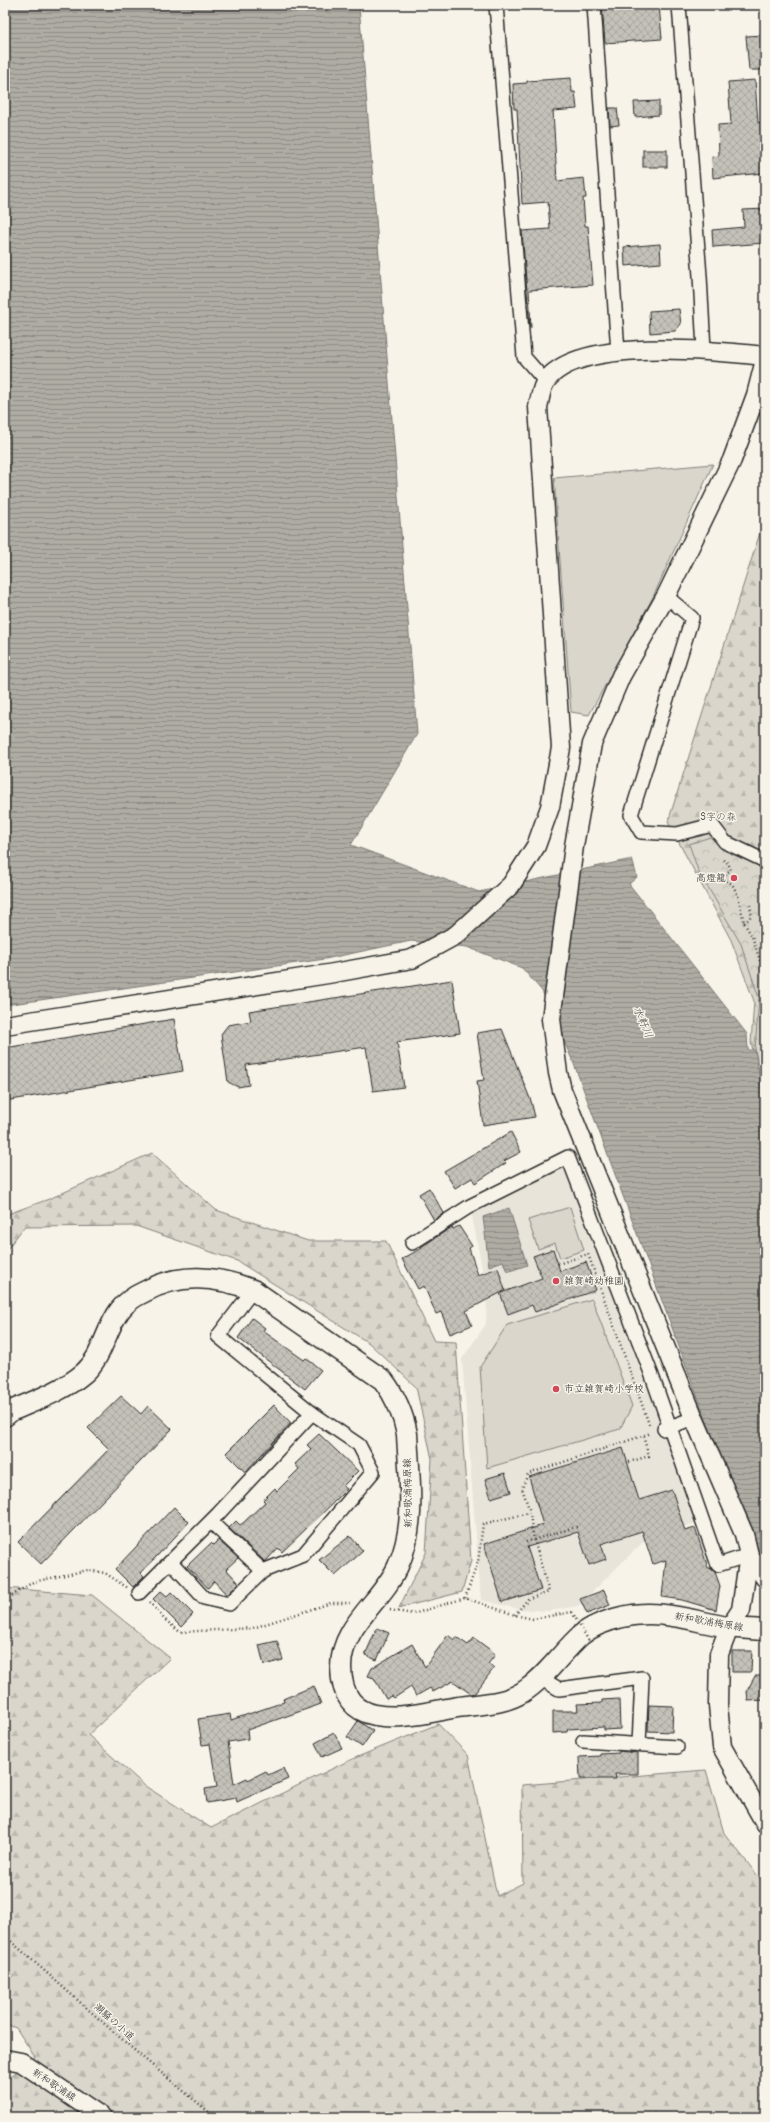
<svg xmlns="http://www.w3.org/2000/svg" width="770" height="2122" font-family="Pangolin,'Klee One',sans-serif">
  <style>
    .built { fill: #e8e4da }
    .forest { fill: url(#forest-firs); stroke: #82807c }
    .park { fill: url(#park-crowns); stroke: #82807c }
    .pitch { fill: #dad6cc; stroke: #82807c }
    .water { fill: url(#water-rules); stroke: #7a7874 }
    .building { fill: url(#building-cross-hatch); stroke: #2b2b2b }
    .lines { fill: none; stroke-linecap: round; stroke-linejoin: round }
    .street-casing { stroke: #2b2b2b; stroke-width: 16 }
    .secondary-casing { stroke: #2b2b2b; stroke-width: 21 }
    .primary-casing { stroke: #2b2b2b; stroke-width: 23 }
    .path { stroke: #2b2b2b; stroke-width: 2.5; stroke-dasharray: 1 3; stroke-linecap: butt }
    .street { stroke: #f7f3e8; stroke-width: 13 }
    .secondary { stroke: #f7f3e8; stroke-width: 18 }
    .primary { stroke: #f7f3e8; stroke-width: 20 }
    .path-bridge { stroke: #2b2b2b; stroke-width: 2.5; stroke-dasharray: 1 3; stroke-linecap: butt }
    .poi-dot { fill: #d1495b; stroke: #f7f3e8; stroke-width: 1.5 }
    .labels { text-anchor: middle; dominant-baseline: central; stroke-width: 3; stroke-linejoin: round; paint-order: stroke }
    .park-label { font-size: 10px; fill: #575653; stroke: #f7f3e8 }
    .poi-label { font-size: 10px; fill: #2b2b2b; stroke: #f7f3e8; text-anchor: start }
    .street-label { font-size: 10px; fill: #2b2b2b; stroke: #f7f3e8 }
    .water-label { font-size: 11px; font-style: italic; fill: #53524f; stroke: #f7f3e8 }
  </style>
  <defs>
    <pattern id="forest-firs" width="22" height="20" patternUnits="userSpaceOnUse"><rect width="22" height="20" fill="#dad6cc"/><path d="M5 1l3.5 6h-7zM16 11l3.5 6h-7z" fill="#bbb8af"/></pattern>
    <pattern id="park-crowns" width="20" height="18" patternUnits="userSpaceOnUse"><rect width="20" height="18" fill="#dad6cc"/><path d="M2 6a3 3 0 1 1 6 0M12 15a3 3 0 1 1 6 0" fill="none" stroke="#bbb8af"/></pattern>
    <pattern id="water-rules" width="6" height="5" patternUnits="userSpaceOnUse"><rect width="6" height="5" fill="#afaca4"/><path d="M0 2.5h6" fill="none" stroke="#8f8c86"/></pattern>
    <pattern id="building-cross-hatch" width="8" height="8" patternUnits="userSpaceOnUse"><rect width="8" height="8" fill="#c4c1b9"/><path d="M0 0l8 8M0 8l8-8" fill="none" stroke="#a9a69f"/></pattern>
  </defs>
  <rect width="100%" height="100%" fill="#f7f3e8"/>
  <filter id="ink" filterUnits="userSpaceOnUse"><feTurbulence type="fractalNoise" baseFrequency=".025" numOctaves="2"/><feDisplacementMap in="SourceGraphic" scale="8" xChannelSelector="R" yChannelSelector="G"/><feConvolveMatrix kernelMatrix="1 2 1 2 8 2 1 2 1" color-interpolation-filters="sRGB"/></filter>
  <g filter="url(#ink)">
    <path class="built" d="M564,1167L698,1522L644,1541L578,1606L549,1611L519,1609L481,1600L462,1359L486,1324L487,1294L471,1211Z"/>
    <g class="forest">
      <path d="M765,517V1092L751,1043L754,1001L731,940L668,822Z"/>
      <path d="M152,1153L216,1210L308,1241H386L434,1341L456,1342L471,1561L462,1592L399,1608L426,1553L432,1459L416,1387L369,1343L237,1261L136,1226L24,1227L5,1252V1215L49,1199Z"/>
      <path d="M5,1588L92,1595L170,1658L88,1735L145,1786L211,1828L350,1760L438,1724L468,1755L497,1896L523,1883L522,1785L706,1770L724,1833L765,1885V2117H5V2081L35,2057L16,2028L5,2024Z"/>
    </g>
    <path class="park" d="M710,837L725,851L753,861L765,873V1109L755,1050L759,998L741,944L698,870L689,844Z"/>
    <g class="pitch">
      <path d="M713,464L653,597L589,715L571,712L554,478Z"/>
      <path d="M570,1207L584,1250L560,1258L555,1243L538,1249L528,1220Z"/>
      <path d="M592,1299L632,1406L620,1429L487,1468L480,1367L507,1325Z"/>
    </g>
    <g class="water">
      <path d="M5,5H359L417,734L351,845L479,892L632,859L637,877L629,884L747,1034L748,1050H755L765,1109V1572L759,1562L574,1064L542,991L522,968L467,947L411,941L325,959L5,1005Z"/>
      <path d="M509,1208L527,1265L507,1272L503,1261L489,1266L483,1217Z"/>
    </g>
    <g class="building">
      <path d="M602,5H659L662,39L605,43Z"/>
      <path d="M765,35V70H749L746,36Z"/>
      <path d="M571,78L572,92H575L577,109L553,111L557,181L584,178L586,198H583L585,226H588L593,285L529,290L531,328H530L522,231L550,229L548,202L522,204L517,109H514L513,84L527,83V81Z"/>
      <path d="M755,80L758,123L761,122L763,173L713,178L712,157L719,156L718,125L731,124L728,82Z"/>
      <path d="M659,101V115L635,117L634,102Z"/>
      <path d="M609,108H617L619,125L610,126Z"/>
      <rect x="643" y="150" width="24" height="17"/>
      <path d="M765,209V243L713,247L712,230L744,227L743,210Z"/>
      <path d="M660,244L661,263L625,266L624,247Z"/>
      <path d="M679,309L681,324L675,331L650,333L649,311Z"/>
      <path d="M452,980L460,1033L397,1042L404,1087L373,1091L366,1047L246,1065L249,1085L238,1087L228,1082L221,1034L228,1025L251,1021L249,1011Z"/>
      <path d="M174,1019L183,1071L5,1101V1048Z"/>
      <path d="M502,1029L531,1101L535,1117L483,1125L477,1081L484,1080L477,1033Z"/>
      <path d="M511,1132L521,1152L504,1161L506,1163L475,1183L472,1178L455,1188L444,1171Z"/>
      <path d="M429,1188L444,1213L434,1220L419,1194Z"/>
      <path d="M459,1226L472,1246L469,1248L478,1275L498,1268L505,1290L501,1293L542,1278L533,1256L553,1249L560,1271L586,1262L596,1290L535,1312L532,1305L508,1314L500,1293L466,1311L472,1325L450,1334L441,1312L436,1314L424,1286L418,1289L402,1259L422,1248L421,1247L452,1227L453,1229Z"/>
      <path d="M252,1318L265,1328L263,1331L304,1360L306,1358L321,1370L305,1389L238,1338Z"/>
      <path d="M121,1396L141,1414L148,1406L172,1429L41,1564L18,1542L109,1449L88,1428Z"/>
      <path d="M274,1405L291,1423L245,1472L226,1453Z"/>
      <path d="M319,1434L358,1471L343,1486L347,1489L333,1503L282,1552L278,1548L265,1562L229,1528L236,1521L240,1525L243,1523L265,1502L263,1500L275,1488L277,1491L299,1469L295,1464L311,1449L307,1445Z"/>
      <path d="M623,1448L639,1500L672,1490L685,1531L695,1528L708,1568H710L715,1572L720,1586L716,1610L682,1600L662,1597L666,1560L653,1564L642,1531L601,1544L606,1559L589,1565L578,1532L527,1547L541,1590L502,1602L484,1544L543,1525L529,1477Z"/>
      <path d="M505,1473L511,1492L491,1498L485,1479Z"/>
      <path d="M174,1507L189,1522L141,1573L144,1576L133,1587L115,1569Z"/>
      <path d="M350,1536L363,1551L335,1576L319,1560Z"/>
      <path d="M218,1540L238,1558L226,1569L239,1583L227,1595L214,1581L208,1588L187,1566L211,1543L213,1545Z"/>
      <path d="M604,1590L610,1605L587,1614L580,1599Z"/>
      <path d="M161,1591L167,1596L171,1592L193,1614L181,1627L153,1599Z"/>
      <path d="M377,1628L389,1633L377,1660L365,1655Z"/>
      <path d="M448,1635L454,1640L456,1637L468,1645L474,1638L493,1652L492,1653L495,1655L488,1664L494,1668L475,1693L471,1694L453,1681L433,1692L430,1688L416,1696L411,1687L394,1698L392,1696L386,1699L374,1678L368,1676L372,1668L412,1644L425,1667Z"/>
      <path d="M277,1641L283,1660L264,1665L259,1645Z"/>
      <path d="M732,1651H752L751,1672H732Z"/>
      <path d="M755,1676H765V1700L748,1701L747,1691Z"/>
      <path d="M314,1686L321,1704L247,1730L248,1739L228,1742L234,1784L247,1778L248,1780L266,1771L268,1775L283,1768L288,1779L237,1802L236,1798L207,1803L205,1789L217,1787L210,1744L202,1745L198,1719L230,1714L231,1720L284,1702L283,1699Z"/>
      <path d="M619,1699L620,1729L604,1730V1727L568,1729L567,1732L553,1733V1711H578L577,1704L602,1703V1700Z"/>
      <path d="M649,1705L673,1706L672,1732L648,1731Z"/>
      <path d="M358,1721L373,1731L362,1747L347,1737Z"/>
      <path d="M334,1733L342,1748L322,1757L315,1743Z"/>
      <path d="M619,1751L638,1753V1774H615L616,1779H580L579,1757L600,1756V1754L619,1753Z"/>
    </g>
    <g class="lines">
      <g class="street-casing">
        <g id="street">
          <path d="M496,5L524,357L545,381"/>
          <path d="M594,5L618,352"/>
          <path d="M679,5L700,276L704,350"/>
          <path d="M666,596L692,618L631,815L641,832L677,834L712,825L725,842L765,861"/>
          <path d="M412,1243L470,1206L568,1157L651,1373L718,1565L749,1555"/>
          <path d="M664,1429L694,1418"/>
          <path d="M211,1522L263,1571L303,1555L373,1472L359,1445L312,1413"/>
          <path d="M171,1562L204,1598L229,1604L263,1571"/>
          <path d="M139,1593L218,1514L312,1413L218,1336L253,1290"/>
          <path d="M540,1678L559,1689L642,1678L639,1744"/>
          <path d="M583,1741L677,1747"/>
        </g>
      </g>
      <g class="secondary-casing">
        <g id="secondary">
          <path d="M765,360L756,395L732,460L666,596L621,676L592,744L574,846L551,1019L558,1073L562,1090L694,1418L744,1534L749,1555L741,1610L729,1628L719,1654L718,1705L722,1747L765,1823"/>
          <path d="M5,1025L328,974L412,959L456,935L511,885L536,846L550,807L561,748L538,407C540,400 541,387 546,381C578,336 716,351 765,356"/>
          <path d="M749,1555L765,1578"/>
          <path d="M5,2059L21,2062L102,2117"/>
        </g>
      </g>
      <g class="primary-casing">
        <path id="primary" d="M5,1416L11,1411C36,1400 63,1391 84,1373C103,1356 105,1330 120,1310C127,1301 135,1296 144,1292C180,1272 216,1276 253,1290L383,1380C396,1397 403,1413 407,1434C409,1478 417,1524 398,1566C383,1601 341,1625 341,1667C342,1738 415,1714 458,1707C479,1704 505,1704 523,1692C546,1677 561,1653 581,1635C592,1626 609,1620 622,1617C659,1608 692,1621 728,1627C740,1629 753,1629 765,1630"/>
      </g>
      <g class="path">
        <path d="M723,860L728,863L731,870L726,873L725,880L732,884L738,895L744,923L752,936L765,976"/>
        <path d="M744,923C752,917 752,914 750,905"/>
        <path d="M765,1015V1029"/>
        <path d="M558,1264L588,1254L650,1427"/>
        <path d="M629,1462L649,1456L643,1436"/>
        <path d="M526,1542L579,1526"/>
        <path d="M465,1598L478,1562L483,1524L529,1513"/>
        <path d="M5,1600L33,1582L88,1570L105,1573L128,1588"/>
        <path d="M150,1602L164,1619L180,1632L253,1628L331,1603H350"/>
        <path d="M390,1610L413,1614L465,1598L515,1615L533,1619L572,1612"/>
        <path d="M515,1615L528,1599L549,1592L534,1540L529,1509L522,1488L528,1474L651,1433"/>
        <path d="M5,1936L141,2056L215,2117"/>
      </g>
      <use href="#street" class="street"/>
      <use href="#secondary" class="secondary"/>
      <use href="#primary" class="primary"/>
      <path class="path-bridge" d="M572,1612L590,1643"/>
    </g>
  </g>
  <g class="poi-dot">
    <circle cx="734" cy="878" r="4"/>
    <circle cx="556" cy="1281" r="4"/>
    <circle cx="556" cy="1389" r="4"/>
  </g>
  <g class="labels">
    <g class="park-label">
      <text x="718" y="817">S字の森</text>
    </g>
    <g class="poi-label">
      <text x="726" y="878" text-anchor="end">高燈籠</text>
      <text x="564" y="1281">雑賀崎幼稚園</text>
      <text x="564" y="1389">市立雑賀崎小学校</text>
    </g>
    <g class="street-label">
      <text transform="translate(408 1493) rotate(-91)">新和歌浦梅原線</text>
      <text transform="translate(709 1622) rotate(10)">新和歌浦梅原線</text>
      <text transform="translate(114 2022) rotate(42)">潮騒の小道</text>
      <text transform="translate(54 2085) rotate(34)">新和歌浦線</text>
    </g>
    <g class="water-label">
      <text transform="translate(643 1022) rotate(67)">水軒川</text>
    </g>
  </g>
  <rect width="770" height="2122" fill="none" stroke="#f7f3e8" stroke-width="20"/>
  <rect x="10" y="10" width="750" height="2102" fill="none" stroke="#2b2b2b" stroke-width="1.5" filter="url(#ink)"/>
</svg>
